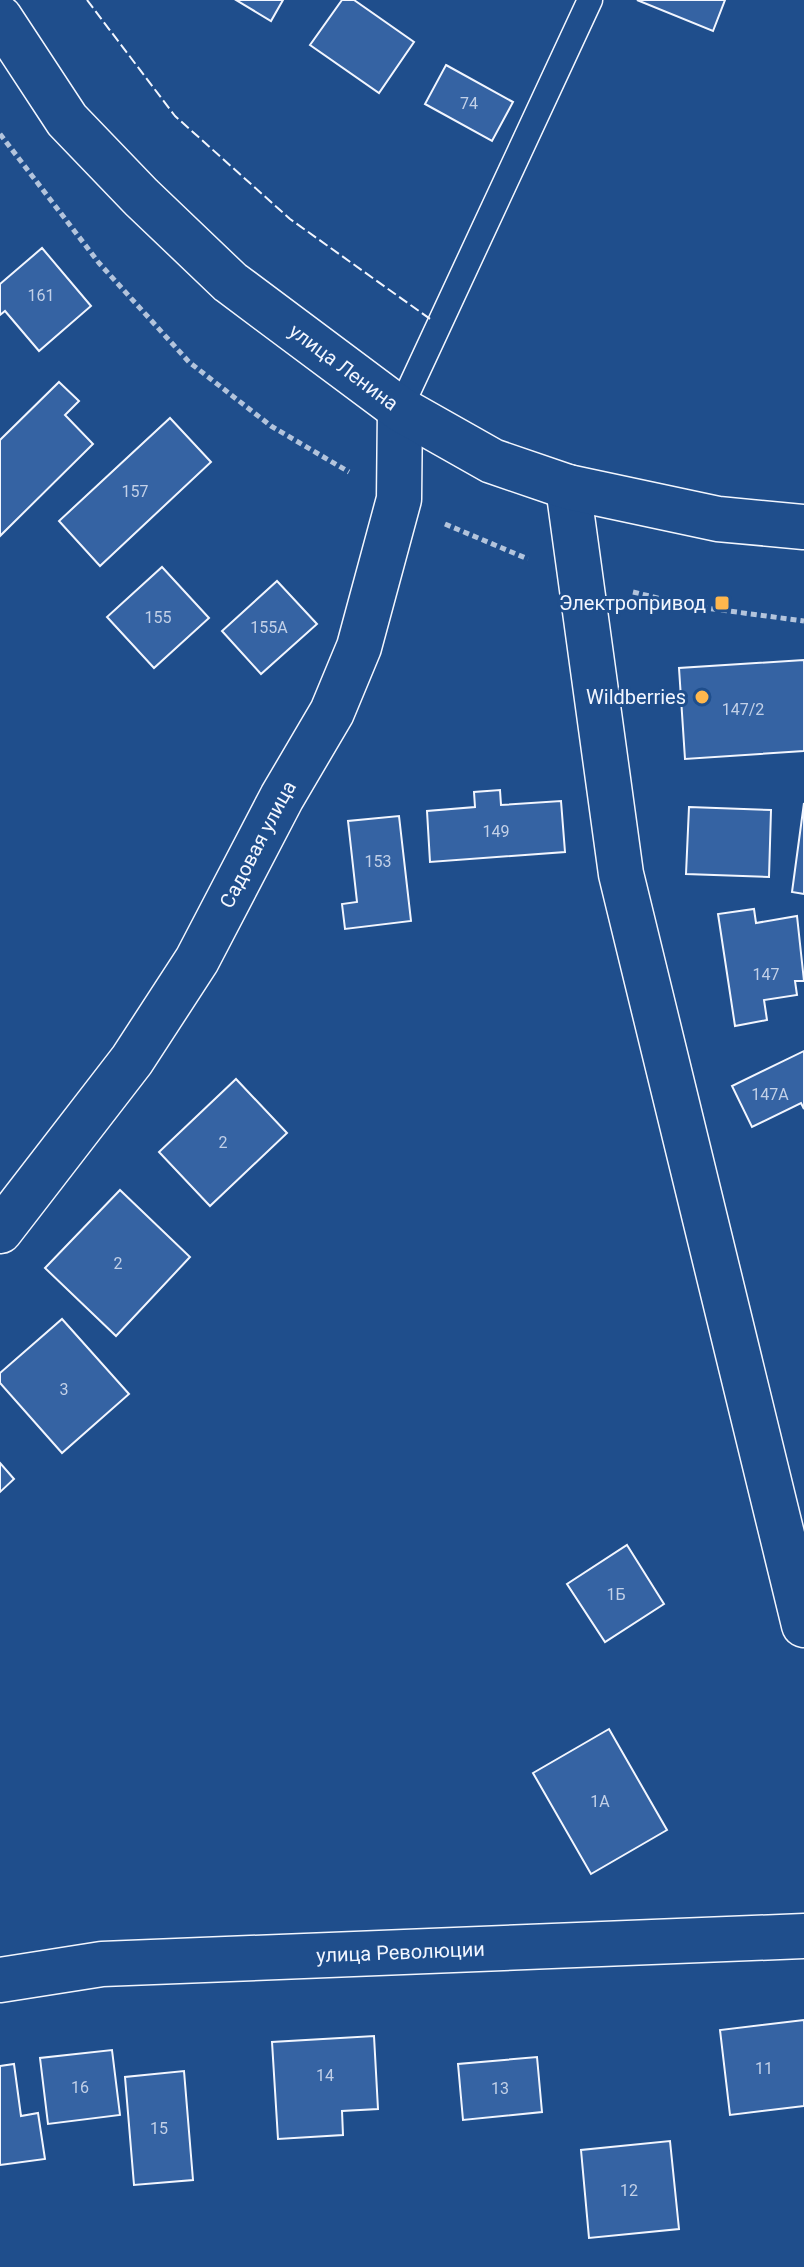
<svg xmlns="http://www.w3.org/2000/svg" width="804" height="2267" font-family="Roboto,sans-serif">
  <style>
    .building { fill: #3563a3; stroke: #f2f6ff; stroke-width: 2 }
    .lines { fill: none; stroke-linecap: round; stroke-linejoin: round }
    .service-casing { stroke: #f2f6ff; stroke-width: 27 }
    .minor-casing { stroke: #f2f6ff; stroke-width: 47 }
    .secondary-casing { stroke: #f2f6ff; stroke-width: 47 }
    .path { stroke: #b3c4dc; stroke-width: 5; stroke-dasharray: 6 4; stroke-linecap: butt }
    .service { stroke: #1f4e8c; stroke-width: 24 }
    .minor { stroke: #1f4e8c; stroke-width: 44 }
    .secondary { stroke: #1f4e8c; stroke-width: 44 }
    .fence { stroke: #f2f6ff; stroke-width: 2; stroke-dasharray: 10 4; stroke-linecap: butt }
    .poi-dot { fill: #ffb74d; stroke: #1f4e8c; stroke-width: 3 }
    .labels { text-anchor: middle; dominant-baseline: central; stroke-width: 6; stroke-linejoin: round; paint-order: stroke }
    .number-label { font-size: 16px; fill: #c3d1e8 }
    .street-label { font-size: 20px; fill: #f2f6ff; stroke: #1f4e8c }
    .poi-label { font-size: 20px; fill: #f2f6ff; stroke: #1f4e8c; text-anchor: end }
  </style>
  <rect width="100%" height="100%" fill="#1f4e8c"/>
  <g class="building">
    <path d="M236,0H283L271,21Z"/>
    <path d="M342,0H354L414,42L379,93L310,45Z"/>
    <path d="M637,0H725L713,31Z"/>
    <path d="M446,65L513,102L492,141L425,104Z"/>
    <path d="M42,248L91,306L39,351L5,311L0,315V284Z"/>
    <path d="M59,382L79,401L65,415L93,444L0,536V440Z"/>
    <path d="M170,418L211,462L100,566L59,521Z"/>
    <path d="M162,567L209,618L154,668L107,617Z"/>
    <path d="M277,581L317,624L261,674L222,631Z"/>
    <path d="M804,660V751L685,759L679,668Z"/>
    <path d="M500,790L501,805L561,801L565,852L430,862L427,811L475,807L474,792Z"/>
    <path d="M804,803V894L792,892Z"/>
    <path d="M689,807L771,810L769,877L686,874Z"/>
    <path d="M399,816L411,921L345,929L342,904L357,902L348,821Z"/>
    <path d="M754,909L756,923L797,916L804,981H795L797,995L764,1000L767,1020L735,1026L718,914Z"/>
    <path d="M804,1051V1109L801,1103L752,1127L732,1086Z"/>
    <path d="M236,1079L287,1133L210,1206L159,1152Z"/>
    <path d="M120,1190L190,1257L116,1336L45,1268Z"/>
    <path d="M62,1319L129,1394L62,1453L0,1383V1373Z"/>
    <path d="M0,1463L14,1479L0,1492Z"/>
    <path d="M627,1545L664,1604L605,1642L567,1584Z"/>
    <path d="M609,1729L667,1830L591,1874L533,1773Z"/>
    <path d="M804,2020V2106L730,2115L720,2030Z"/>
    <path d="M374,2036L378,2109L342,2111L343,2135L278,2139L272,2042Z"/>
    <path d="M112,2050L120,2115L48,2124L40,2058Z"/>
    <path d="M537,2057L542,2112L463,2120L458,2064Z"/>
    <path d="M14,2064L21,2116L38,2113L45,2159L0,2165V2066Z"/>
    <path d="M184,2071L193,2180L134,2185L125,2077Z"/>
    <path d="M670,2141L679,2229L589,2238L581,2150Z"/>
  </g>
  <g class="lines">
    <g class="service-casing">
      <path id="service" d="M400,409L590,0"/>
    </g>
    <g class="minor-casing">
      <g id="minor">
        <path d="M568,487L621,874L804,1625"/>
        <path id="s1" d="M0,1231L132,1060L197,960L282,797L332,712L359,647L399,499L400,409"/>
        <path id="s2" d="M0,1980L102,1964L804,1936"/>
      </g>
    </g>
    <g class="secondary-casing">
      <g id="secondary">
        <path id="s3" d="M0,18L67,120L141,197L230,282L400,409L492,461L568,487L718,519L804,527"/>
      </g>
    </g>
    <g class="path">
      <path d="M0,134L99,263L189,362L271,426L349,472"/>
      <path d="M445,524L528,559"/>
      <path d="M633,592L691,606L804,621"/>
    </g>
    <use href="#service" class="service"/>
    <use href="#minor" class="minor"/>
    <use href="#secondary" class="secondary"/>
    <path class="fence" d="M87,0L175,116L290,219L433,321"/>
  </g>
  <g class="poi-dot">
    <rect x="714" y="595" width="16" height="16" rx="4"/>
    <circle cx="702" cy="697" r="8"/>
  </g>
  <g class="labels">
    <g class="number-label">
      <text x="469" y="103">74</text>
      <text x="41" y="295">161</text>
      <text x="135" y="491">157</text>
      <text x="158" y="617">155</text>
      <text x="269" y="627">155А</text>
      <text x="743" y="709">147/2</text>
      <text x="496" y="831">149</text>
      <text x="378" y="861">153</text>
      <text x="766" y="974">147</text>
      <text x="770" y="1094">147А</text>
      <text x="223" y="1142">2</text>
      <text x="118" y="1263">2</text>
      <text x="64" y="1389">3</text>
      <text x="616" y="1594">1Б</text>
      <text x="600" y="1801">1А</text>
      <text x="764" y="2068">11</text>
      <text x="325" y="2075">14</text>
      <text x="80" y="2087">16</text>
      <text x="500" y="2088">13</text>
      <text x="159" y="2128">15</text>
      <text x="629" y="2190">12</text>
    </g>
    <g class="street-label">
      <text stroke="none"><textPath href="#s3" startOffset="494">улица Ленина</textPath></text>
      <text stroke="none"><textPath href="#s1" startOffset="466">Садовая улица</textPath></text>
      <text stroke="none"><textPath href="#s2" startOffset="402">улица Революции</textPath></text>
    </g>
    <g class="poi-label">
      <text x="706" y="603">Электропривод</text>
      <text x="686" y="697">Wildberries</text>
    </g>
  </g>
</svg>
